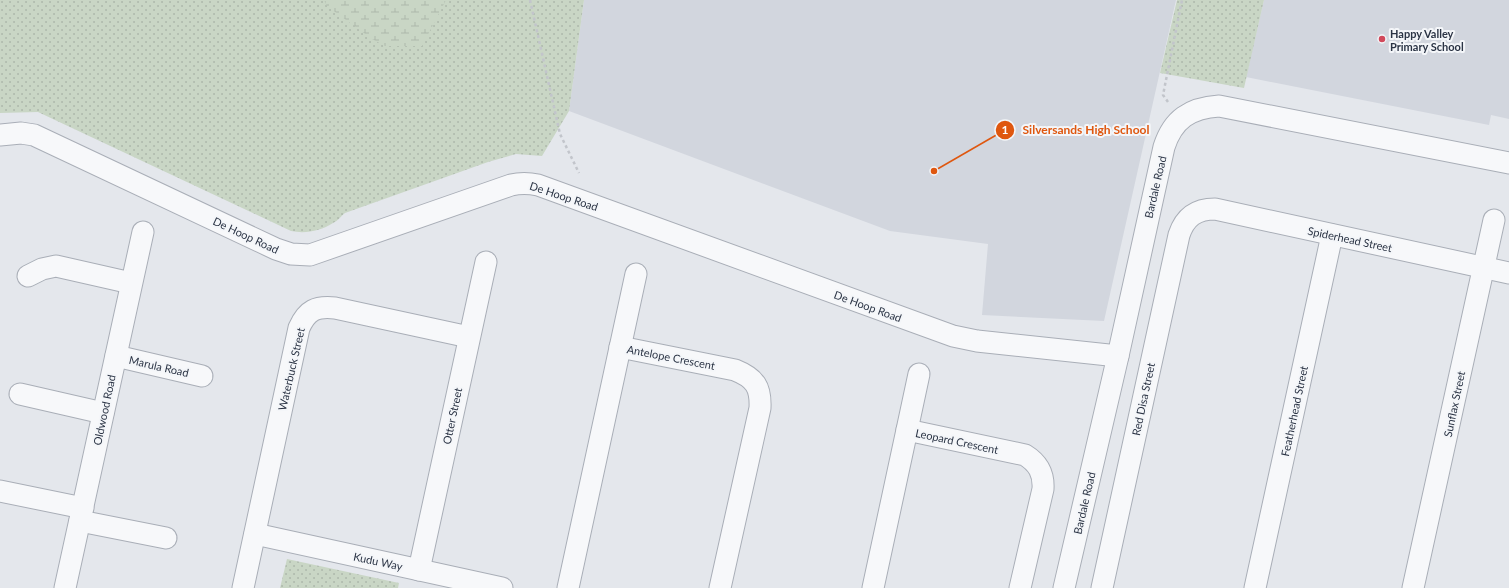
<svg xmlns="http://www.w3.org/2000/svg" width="1509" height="588" font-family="Lato,sans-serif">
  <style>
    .built { fill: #d2d6de }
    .grass { fill: url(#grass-dots) }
    .wetland { fill: url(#wetland-marsh) }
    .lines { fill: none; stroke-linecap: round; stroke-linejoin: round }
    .minor-casing { stroke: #a9aeb7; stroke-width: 23 }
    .path { stroke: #c2c5cb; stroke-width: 2.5; stroke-dasharray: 3 3; stroke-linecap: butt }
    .minor { stroke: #f7f8fa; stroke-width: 21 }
    .poi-dot { fill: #d1495b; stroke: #f4f6f9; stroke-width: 1.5 }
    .labels { text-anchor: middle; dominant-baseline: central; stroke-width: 4; stroke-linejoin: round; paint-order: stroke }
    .poi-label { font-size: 11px; font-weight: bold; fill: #2b3445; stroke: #f4f6f9; text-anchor: start }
    .street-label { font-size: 11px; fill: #2b3445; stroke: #f4f6f9 }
    .leader { fill: none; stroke: #df570f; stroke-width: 1.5 }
    .callout-dot { fill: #df570f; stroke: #f4f6f9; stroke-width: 1.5 }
    .mark-label { font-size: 12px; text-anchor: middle; font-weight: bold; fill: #fff }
    .callout-label { font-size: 12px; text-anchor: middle; font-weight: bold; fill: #df570f; stroke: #f4f6f9; stroke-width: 4; stroke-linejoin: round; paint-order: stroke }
  </style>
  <defs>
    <pattern id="grass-dots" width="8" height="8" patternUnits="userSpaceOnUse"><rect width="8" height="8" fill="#c9d6c5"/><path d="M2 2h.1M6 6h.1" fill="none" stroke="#adb8ab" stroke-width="1.8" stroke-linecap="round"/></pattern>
    <pattern id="wetland-marsh" width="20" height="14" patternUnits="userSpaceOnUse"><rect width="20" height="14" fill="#c9d6c5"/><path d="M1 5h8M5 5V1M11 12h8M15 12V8" fill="none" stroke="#adb8ab"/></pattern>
  </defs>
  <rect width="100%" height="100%" fill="#e4e7ec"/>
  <g class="built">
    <path d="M584,0H1176L1104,321L982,315L988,244L890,231L569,111Z"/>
    <path d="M1264,0H1509V119L1491,115L1489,125L1246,77Z"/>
  </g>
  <g class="grass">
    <path d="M0,0H584L569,111L542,156L516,154L488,162L345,213C341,216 338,221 333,223C321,231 305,234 291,231L38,112L0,113Z"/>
    <path d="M1177,0H1264L1244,88L1160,73Z"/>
    <path d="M287,559L399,583L398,588H280Z"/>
  </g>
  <path class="wetland" d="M324,0H446L422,46H385L372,39L327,6Z"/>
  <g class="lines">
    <g class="minor-casing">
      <g id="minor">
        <path d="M0,135L21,133L34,135L276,249L291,254L310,255L511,185C520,183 528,183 538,185L953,336L977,341L1118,356"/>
        <path d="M28,276L42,269L56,266L131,283"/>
        <path d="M620,347L735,370C755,378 761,387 760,408L720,588"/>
        <path d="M116,356L202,376"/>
        <path d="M20,394L103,413"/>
        <path d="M907,430L919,374"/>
        <path d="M0,491L83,508"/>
        <path d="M80,521L166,538"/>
        <path d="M255,534L502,588"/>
        <path d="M419,570L486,262"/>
        <path d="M65,588L143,232"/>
        <path d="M243,588L299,328C307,310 316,306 335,308L469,337"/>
        <path d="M568,588L636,274"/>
        <path d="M873,588L907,430L1025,455C1038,463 1044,473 1043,489L1020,588"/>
        <path d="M1064,588L1118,356L1164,147C1173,119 1190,108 1219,106L1509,163"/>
        <path d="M1102,588L1179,235C1185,217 1196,209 1215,209L1509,273"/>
        <path d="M1255,588L1332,235"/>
        <path d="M1413,588L1494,220"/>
      </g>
    </g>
    <g class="path">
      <path d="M530,0L560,134L579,173"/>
      <path d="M1168,102L1163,95L1182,0"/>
    </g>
    <use href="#minor" class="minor"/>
  </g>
  <circle class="poi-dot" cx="1382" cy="39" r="4"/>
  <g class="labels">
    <g class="poi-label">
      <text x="1390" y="33">Happy Valley<tspan x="1390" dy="13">Primary School</tspan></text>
    </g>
    <g class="street-label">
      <text transform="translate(1155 187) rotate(-77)">Bardale Road</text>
      <text transform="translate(564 196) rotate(18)">De Hoop Road</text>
      <text transform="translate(246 235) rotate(25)">De Hoop Road</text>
      <text transform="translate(1350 239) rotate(12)">Spiderhead Street</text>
      <text transform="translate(868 306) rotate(20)">De Hoop Road</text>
      <text transform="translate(671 357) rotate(11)">Antelope Crescent</text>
      <text transform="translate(159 366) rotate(13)">Marula Road</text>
      <text transform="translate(291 369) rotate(-77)">Waterbuck Street</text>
      <text transform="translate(1143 399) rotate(-78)">Red Disa Street</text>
      <text transform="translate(1454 404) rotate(-78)">Sunflax Street</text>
      <text transform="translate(104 410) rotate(-78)">Oldwood Road</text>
      <text transform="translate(1294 411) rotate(-78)">Featherhead Street</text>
      <text transform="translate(452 416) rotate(-78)">Otter Street</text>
      <text transform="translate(957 441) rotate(12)">Leopard Crescent</text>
      <text transform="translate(1084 503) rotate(-77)">Bardale Road</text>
      <text transform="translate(378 561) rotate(12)">Kudu Way</text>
    </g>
  </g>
  <path class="leader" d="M934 171L1005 130"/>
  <g class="callout-dot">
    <circle cx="934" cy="171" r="4"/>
    <circle cx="1005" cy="130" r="10"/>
  </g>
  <g class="mark-label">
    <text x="1005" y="134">1</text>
  </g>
  <g class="callout-label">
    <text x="1086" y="134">Silversands High School</text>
  </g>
</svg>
